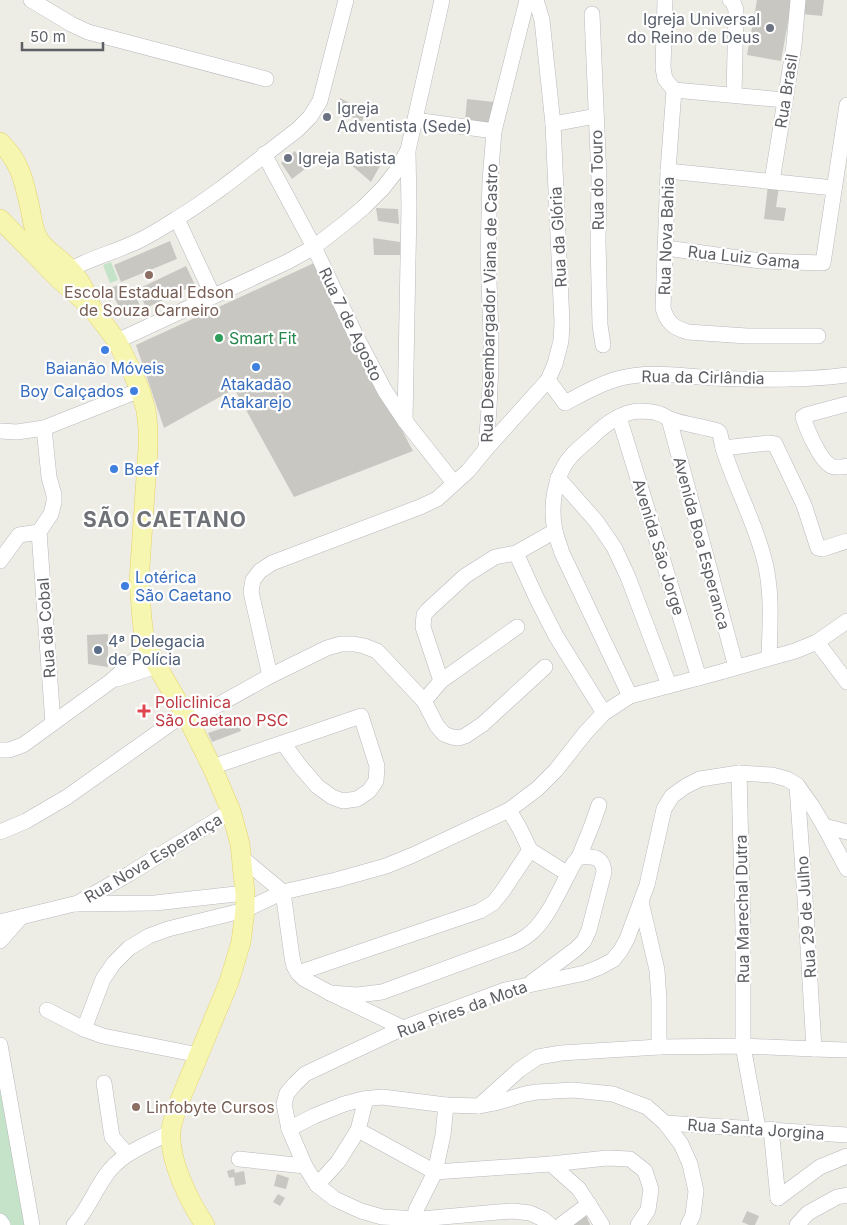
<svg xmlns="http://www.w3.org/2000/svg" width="847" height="1225" font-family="Inter,sans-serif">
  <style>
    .green { fill: #c4e3c8 }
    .building { fill: #c9c7c2 }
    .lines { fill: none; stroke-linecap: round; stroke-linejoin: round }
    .minor-casing { stroke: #b7b9bd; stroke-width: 16 }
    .major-casing { stroke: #e4d267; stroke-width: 20 }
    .minor { stroke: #fff; stroke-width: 15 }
    .major { stroke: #f7f6b0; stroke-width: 19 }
    .worship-dot { fill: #6b7280; stroke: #fff; stroke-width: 2 }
    .education-dot { fill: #8d6e63; stroke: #fff; stroke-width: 2 }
    .leisure-dot { fill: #2e9e5b; stroke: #fff; stroke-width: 2 }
    .shop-dot { fill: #3f7fe0; stroke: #fff; stroke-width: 2 }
    .service-dot { fill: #5c6f8a; stroke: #fff; stroke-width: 2 }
    .health-dot { fill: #e0444e; stroke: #fff; stroke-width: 2 }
    .labels { text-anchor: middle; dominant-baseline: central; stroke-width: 4.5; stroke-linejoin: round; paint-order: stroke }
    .worship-label { font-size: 16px; fill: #5b616d; stroke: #fff; text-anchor: start }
    .street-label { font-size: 16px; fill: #5d5f64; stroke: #fff }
    .education-label { font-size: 16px; fill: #785e54; stroke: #fff }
    .leisure-label { font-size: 16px; fill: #27864d; stroke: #fff; text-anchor: start }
    .shop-label { font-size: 16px; fill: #366cbe; stroke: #fff }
    .service-label { font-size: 16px; fill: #4e5e75; stroke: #fff; text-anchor: start }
    .health-label { font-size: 16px; fill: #be3a42; stroke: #fff; text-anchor: start }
    .district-label { font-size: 21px; font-weight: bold; letter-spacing: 1px; fill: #6e7176; stroke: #fff }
  </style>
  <rect width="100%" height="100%" fill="#eeede5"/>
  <g class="green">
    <path d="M111,262L118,280L110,283L103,265Z"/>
    <path d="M0,1089L26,1225H7L0,1215Z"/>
  </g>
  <g class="building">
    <path d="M757,0H792L781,61L747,55Z"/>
    <path d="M804,0H824L822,16L802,14Z"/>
    <path d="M340,98L365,111L362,122L337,110Z"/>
    <path d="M467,99L494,102L490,123L465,121Z"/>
    <path d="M295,151L305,169L292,179L281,163Z"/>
    <path d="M365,152L381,164L371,182L350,164Z"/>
    <path d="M768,185L779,187L776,207L786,208L784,221L764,219Z"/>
    <path d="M376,208L398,209L399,224L378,221Z"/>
    <path d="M373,238L400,242L401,255H374Z"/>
    <path d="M170,241L177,259L121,282L114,265Z"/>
    <path d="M314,263L413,451L294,497L235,390L227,393L164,428L136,345Z"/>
    <path d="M186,266L195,285L146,308L138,289Z"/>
    <path d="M118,285L122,296L133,290L140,306L123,315L115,299L109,301L105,290Z"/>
    <path d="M108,634V667L88,664L87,635Z"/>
    <path d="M238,723L241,731L212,742L208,733Z"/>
    <path d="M234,1169L235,1173L244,1171L246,1184L235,1186L234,1177L229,1178L227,1171Z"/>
    <path d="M277,1174L289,1178L286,1189L274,1186Z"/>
    <path d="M278,1194L285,1198L280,1206L273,1202Z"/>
    <path d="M747,1211L759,1216L755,1225H749L742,1222Z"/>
    <path d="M586,1215L590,1225H572Z"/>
  </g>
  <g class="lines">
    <g class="minor-casing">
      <g id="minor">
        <path d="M31,0L71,24L88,32L266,79"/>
        <path d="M665,0L663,68L665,79L674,90L668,171L663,308C667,323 674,328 688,332L747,336H818"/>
        <path d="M730,0L733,2L736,10L734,95"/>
        <path d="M592,14L599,179L598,241L600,325L603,345"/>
        <path d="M674,90L785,100"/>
        <path d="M415,120L494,131"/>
        <path d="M553,124L596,116"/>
        <path d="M264,154L314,247L356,336L385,391L405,421L454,483"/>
        <path d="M668,171L834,188"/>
        <path d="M772,181L794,45L798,0"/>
        <path d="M177,219L213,296"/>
        <path d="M666,248L761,261L823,263L847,105"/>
        <path d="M63,275C83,260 107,255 129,245C145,239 162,228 176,219C219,193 257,160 297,130L310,117L320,101L346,0"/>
        <path d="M117,341L287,262L314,247L345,223L364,207L383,188L397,170L408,150L442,0"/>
        <path d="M548,380L565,403C582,394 599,384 617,379C648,370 682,376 713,378C757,380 803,381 847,375"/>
        <path d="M847,404L806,415L803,417C807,430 820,460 831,466C836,468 842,467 847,466"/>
        <path d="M619,417L699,678"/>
        <path d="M669,419L736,667"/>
        <path d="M405,421L409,207L408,152"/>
        <path d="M0,431L17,432L44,428L140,390"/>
        <path d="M723,448C734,484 753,518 763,555C773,589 770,624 769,658"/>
        <path d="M486,449L489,408L491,364V335L488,253L490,181L494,131L527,0"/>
        <path d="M558,478L596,521L614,547L628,577L669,685"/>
        <path d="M39,532L53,723"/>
        <path d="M516,553L536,597L556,636L604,713"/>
        <path d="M0,561L19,535L39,532L51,514L54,502V495L49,477L44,428"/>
        <path d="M817,642L847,682"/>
        <path d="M270,676L251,592L253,580L260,571L272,563L420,507L437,499L468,471L486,449L548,380L555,364L561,341L562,323L553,124L542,20L536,0"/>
        <path d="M117,679L157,666"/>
        <path d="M441,681L423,627L424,615L428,610L465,576L495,557L516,553L555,531"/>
        <path d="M630,696L562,553C560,546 557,539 555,531C550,506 554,475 572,455C578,449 585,443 592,437C604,425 620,413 638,411C645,411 653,411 660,414C664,415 667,418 670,419C686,425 703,426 718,431L720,434L723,448L768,443L775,444L804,505L818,548L822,549L847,541"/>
        <path d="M424,701L441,681L517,627"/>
        <path d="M189,721L270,676L327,648L341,644H354L364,646L377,651L424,701L437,726L444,734L452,737L459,738L465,736L483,724L545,667"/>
        <path d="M0,750H9L23,745L111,681L148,648"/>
        <path d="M212,767L361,716L377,766L376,781L369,791L357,799L343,801L332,797L317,786L299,765L283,743"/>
        <path d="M739,773L743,929V1046L758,1128"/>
        <path d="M797,786L806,913L814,1049"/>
        <path d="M509,810L520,829L530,850L568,874"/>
        <path d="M824,826L847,832"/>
        <path d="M0,832L26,821L67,797L184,714"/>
        <path d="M579,857L592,825L599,805"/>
        <path d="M242,858L283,892"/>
        <path d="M283,892L292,957L294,966L298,973L304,979L330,993L403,1028"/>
        <path d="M641,902L657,970L659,1000V1047"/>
        <path d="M76,904L129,874L231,811"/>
        <path d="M0,922L74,904L155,903L245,893"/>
        <path d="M0,941L21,917"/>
        <path d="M298,973L480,911L493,903L502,892L530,850"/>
        <path d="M330,993L357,995L382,992L513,944C518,942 523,939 527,936C548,921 561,886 574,863L579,857C592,856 603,856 604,872L589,930L584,941L576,949L532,982"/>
        <path d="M47,1010L84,1029L103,1036L199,1055"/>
        <path d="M84,1029L103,979L114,963L129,948L149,936L168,929L245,910L283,892L336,880L386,866L413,855L509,810L537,789L556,770L586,732L604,713L630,696L717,673L795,651L817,642L847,621"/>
        <path d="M0,1045L32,1225"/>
        <path d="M104,1083L112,1137L127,1154"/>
        <path d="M479,1106L519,1070L538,1057L561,1053L659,1047L743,1046L814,1049L847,1050"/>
        <path d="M665,1123L847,1135"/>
        <path d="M289,1129L314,1116L344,1104L363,1099L382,1097L446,1105L479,1106L495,1103L525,1094L537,1092L573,1090L613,1094L647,1107L665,1123L681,1144L690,1164L696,1191L693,1215L688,1225"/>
        <path d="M771,1129L778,1198"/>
        <path d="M358,1130L435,1172L551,1164L579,1189L602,1225"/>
        <path d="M239,1159L305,1166"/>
        <path d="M551,1164L607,1158L630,1159L645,1171L651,1189L648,1210L638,1225"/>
        <path d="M317,1185L338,1162L358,1130L366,1099"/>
        <path d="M778,1198L820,1167L847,1156"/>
        <path d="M416,1210L435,1172L443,1135L446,1105"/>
        <path d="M0,1221L3,1225"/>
        <path d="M74,1225C87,1211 95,1190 106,1175C121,1153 148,1144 171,1132"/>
        <path d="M550,1225L543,1219L530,1213L513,1211L498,1212L421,1219L382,1217L361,1211L335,1199L317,1185L305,1166L289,1129L284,1104L287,1093L295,1084L305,1074L403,1028L505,990L585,973L600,967L613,960L621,950L627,939L647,885L664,809L672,796L686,786L700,779L739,773L772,775L787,779L797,785L812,806L824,826L847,869"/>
        <path d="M561,1225L589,1204"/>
        <path d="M797,1225L808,1213L837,1197L847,1195"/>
      </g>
    </g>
    <g class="major-casing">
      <g id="major">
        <path d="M0,142C20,161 24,181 30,208C32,218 33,229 38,238C43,247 52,253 60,260C75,272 84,285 90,304"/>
        <path d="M0,219L58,278L91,307L117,341L134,376L140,390L146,410L148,428V448L139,581L142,619L144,636L148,648L157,666L189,721L212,767L231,811L240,844L245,893V910L241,942L229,982L180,1100C176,1110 173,1119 171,1130C168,1159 189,1201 205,1225"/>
      </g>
    </g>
    <use href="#minor" class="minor"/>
    <use href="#major" class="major"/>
  </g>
  <g class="worship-dot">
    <circle cx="770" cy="28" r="5"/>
    <circle cx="327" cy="117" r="5"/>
    <circle cx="288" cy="158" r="5"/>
  </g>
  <g class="education-dot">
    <circle cx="149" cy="275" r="5"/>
    <circle cx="136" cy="1107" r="5"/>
  </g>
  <circle class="leisure-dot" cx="219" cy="338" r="5"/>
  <g class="shop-dot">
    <circle cx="105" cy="350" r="5"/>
    <circle cx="256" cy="367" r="5"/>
    <circle cx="134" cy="391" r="5"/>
    <circle cx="114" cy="469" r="5"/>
    <circle cx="125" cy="586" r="5"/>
  </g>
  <circle class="service-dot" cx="98" cy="650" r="5"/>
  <path class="health-dot" d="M141.5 703.5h5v5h5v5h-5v5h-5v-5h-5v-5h5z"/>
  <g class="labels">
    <g class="worship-label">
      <text x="760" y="19" text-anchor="end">Igreja Universal<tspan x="760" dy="18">do Reino de Deus</tspan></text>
      <text x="337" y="108">Igreja<tspan x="337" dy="18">Adventista (Sede)</tspan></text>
      <text x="298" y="158">Igreja Batista</text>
    </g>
    <g class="street-label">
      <text transform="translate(786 91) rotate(-81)">Rua Brasil</text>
      <text transform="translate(597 180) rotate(-91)">Rua do Touro</text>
      <text transform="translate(666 236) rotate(-88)">Rua Nova Bahia</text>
      <text transform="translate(558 237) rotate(-93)">Rua da Glória</text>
      <text transform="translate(744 257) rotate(6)">Rua Luiz Gama</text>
      <text transform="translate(489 303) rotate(-89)">Rua Desembargador Viana de Castro</text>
      <text transform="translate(351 324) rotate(64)">Rua 7 de Agosto</text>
      <text transform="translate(703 377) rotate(1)">Rua da Cirlândia</text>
      <text transform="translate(702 543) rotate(75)">Avenida Boa Esperanca</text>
      <text transform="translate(659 547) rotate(73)">Avenida São Jorge</text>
      <text transform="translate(46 628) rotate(-94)">Rua da Cobal</text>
      <text transform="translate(153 858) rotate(-31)">Rua Nova Esperança</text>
      <text transform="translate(742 909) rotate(-91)">Rua Marechal Dutra</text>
      <text transform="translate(806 917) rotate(-94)">Rua 29 de Julho</text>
      <text transform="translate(462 1009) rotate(-20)">Rua Pires da Mota</text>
      <text transform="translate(756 1129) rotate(4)">Rua Santa Jorgina</text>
    </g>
    <g class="education-label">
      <text x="149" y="292">Escola Estadual Edson<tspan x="149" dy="18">de Souza Carneiro</tspan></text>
      <text x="146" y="1107" text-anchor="start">Linfobyte Cursos</text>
    </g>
    <g class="leisure-label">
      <text x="229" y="338">Smart Fit</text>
    </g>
    <g class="shop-label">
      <text x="105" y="368">Baianão Móveis</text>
      <text x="256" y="384">Atakadão<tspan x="256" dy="18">Atakarejo</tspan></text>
      <text x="124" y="391" text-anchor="end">Boy Calçados</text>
      <text x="124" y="469" text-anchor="start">Beef</text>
      <text x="135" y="577" text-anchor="start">Lotérica<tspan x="135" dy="18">São Caetano</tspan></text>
    </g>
    <g class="service-label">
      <text x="108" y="641">4ª Delegacia<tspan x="108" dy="18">de Polícia</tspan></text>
    </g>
    <g class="health-label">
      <text x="155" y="702">Policlinica<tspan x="155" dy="18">São Caetano PSC</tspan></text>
    </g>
    <g class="district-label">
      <text x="165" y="519">SÃO CAETANO</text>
    </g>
  </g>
  <path d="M22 42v8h81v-8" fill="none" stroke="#5d5f64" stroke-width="2.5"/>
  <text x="30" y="42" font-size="15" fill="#5d5f64" stroke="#ffffff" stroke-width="4" paint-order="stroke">50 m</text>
</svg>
